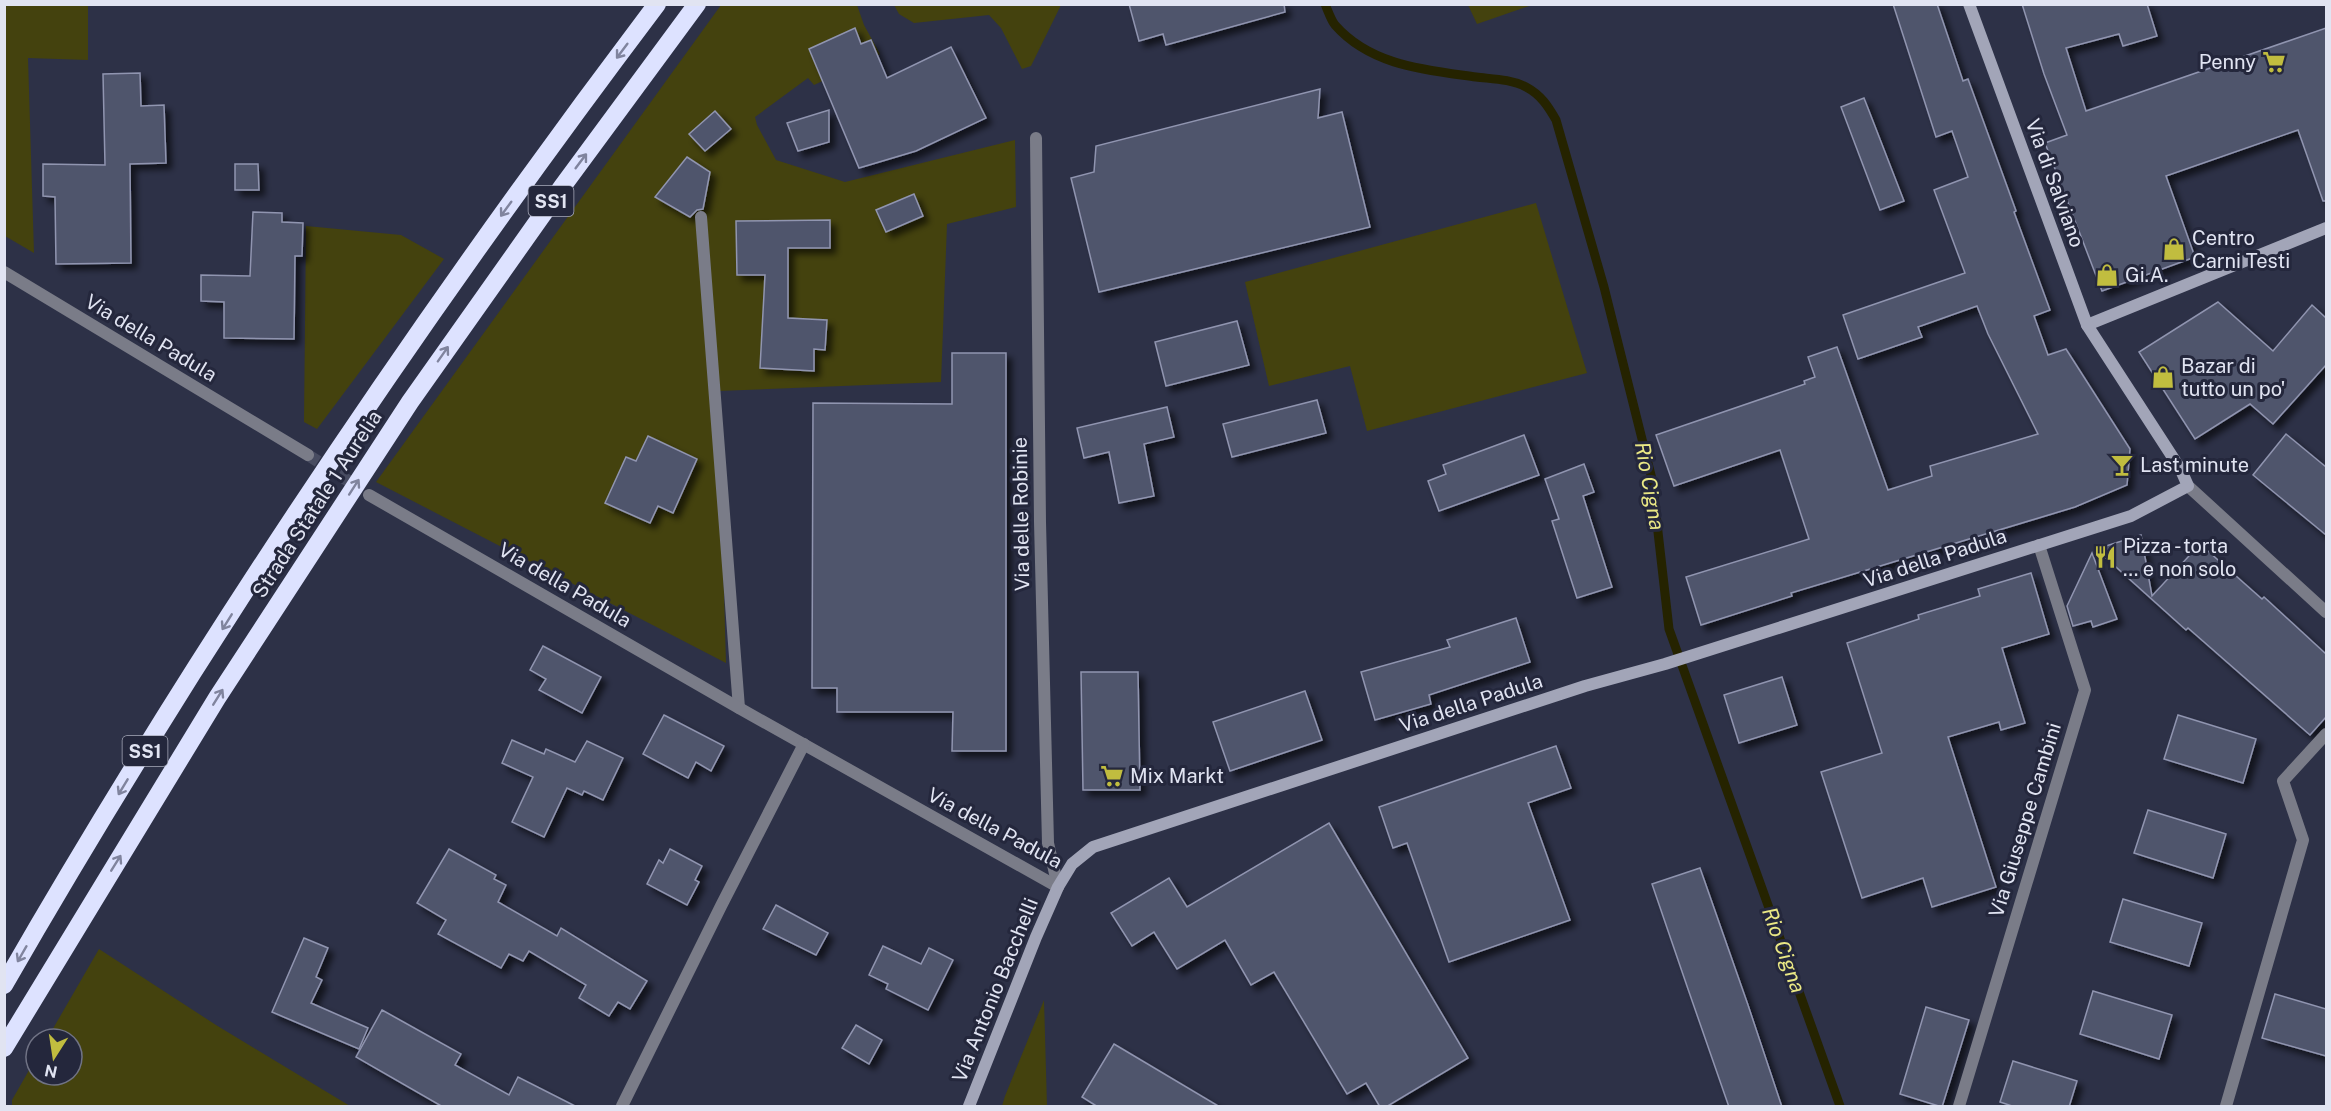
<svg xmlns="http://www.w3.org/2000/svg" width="2331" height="1111" font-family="'Public Sans',sans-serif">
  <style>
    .green { fill: #44420e }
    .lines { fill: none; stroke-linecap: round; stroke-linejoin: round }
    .stream { stroke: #252300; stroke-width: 9 }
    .building { fill: #50546c; stroke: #9095b0; stroke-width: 1.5; filter: url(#shadow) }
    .street-tunnel { stroke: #484c61; stroke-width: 12; stroke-dasharray: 12 6; stroke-linecap: butt }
    .street { stroke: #7a7c88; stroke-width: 12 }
    .secondary { stroke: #a2a5b8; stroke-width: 12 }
    .highway { stroke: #dde2ff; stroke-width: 18 }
    .oneway { stroke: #80849e }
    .labels { text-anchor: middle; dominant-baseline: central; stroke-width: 6; stroke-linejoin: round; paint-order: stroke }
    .shield { fill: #24273c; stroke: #a8abbb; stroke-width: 1.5 }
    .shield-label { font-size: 18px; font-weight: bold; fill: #e1e4f2 }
    .poi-label { font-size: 20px; fill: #e1e4f2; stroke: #24273c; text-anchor: start }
    .street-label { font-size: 20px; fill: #e1e4f2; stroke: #24273c }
    .water-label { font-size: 21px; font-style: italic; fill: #eae885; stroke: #24273c }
  </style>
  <defs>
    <filter id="shadow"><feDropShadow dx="5.5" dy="5.5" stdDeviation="3" flood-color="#0009"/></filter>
  </defs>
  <rect width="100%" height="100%" fill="#2d3147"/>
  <g class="green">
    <path d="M5,4L88,5V60L28,58L34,253L5,236Z"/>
    <path d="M721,5H857L864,25L880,54L814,85L808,78L755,117L757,125L776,160L845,182L1015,140L1016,207L947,224L941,382L718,391L726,663L376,482Z"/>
    <path d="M894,5H1061L1031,66L1022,69L1001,28L989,15L914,23L899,14Z"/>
    <path d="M1468,5H1532L1477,24Z"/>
    <path d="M1536,203L1587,373L1367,431L1350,366L1269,386L1245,282Z"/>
    <path d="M306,226L401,235L444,259L317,429L304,422Z"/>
    <path d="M99,949L216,1025L350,1106H12V1100L36,1058V1075H72V1039H47Z"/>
    <path d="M1044,1000L1047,1106H1002L1005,1096Z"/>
  </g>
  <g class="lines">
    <path class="stream" d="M1325,4C1328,11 1331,20 1335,25C1371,66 1426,70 1476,77C1492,79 1511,79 1526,87C1541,95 1548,106 1556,120L1604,287L1652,479L1669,629L1840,1106"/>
  </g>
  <g class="building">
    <path d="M1129,4H1284L1285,12L1166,45L1163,34L1139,41Z"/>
    <path d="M1893,4H1937L1963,81L1968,79L2016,211L2014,212L2050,310L2034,316L2048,355L2066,349L2130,449L2127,485L2075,507L1791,593L1792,596L1701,625L1686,577L1809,539L1780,450L1674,486L1656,435L1805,384L1804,381L1815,377L1808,357L1837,347L1888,490L1932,476L1930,466L2038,434L1988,334L1977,306L1918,327L1922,337L1858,359L1843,315L1965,273L1934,190L1968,177L1952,131L1936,137Z"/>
    <path d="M2022,4H2147L2157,36L2123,46L2119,34L2066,48L2086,111L2326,28V201H2323L2298,130L2166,176L2195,257L2102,291L2045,143L2067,135L2044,74Z"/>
    <path d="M855,28L861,44L871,40L887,78L951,47L986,118L916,151L859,168L809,49Z"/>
    <path d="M140,73L141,106L164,105L166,163L130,164L131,263L56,264L55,197L43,196V164L105,165L103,74Z"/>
    <path d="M1320,89L1318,118L1342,112L1370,227L1099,292L1071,178L1094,172L1096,146Z"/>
    <path d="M1864,98L1904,201L1880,210L1841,107Z"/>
    <path d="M829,110V142L798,151L787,123Z"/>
    <path d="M715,111L731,129L705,151L689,134Z"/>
    <path d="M687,157L710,172L703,209L697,210L690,217L655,197Z"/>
    <path d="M235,164H258L259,190H235Z"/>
    <path d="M914,194L923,216L886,232L876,210Z"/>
    <path d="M253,212L282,213V222L303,223L302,256H295L294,339L224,338V302L201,301V275L250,276Z"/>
    <path d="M830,220V248H788V318L827,320L825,350L814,349V371L760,368L765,275H737L736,221Z"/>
    <path d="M2218,302L2273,351L2312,305L2326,318V365L2273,424L2250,404L2195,439L2139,352Z"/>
    <path d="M1237,321L1249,365L1166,386L1155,342Z"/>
    <path d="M952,353H1006V751H952L953,712H837V688H812L813,403L952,404Z"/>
    <path d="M1317,400L1326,433L1232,457L1223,424Z"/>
    <path d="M1167,407L1174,437L1144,444L1154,496L1119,503L1109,452L1084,458L1077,428Z"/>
    <path d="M2286,434L2326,467V535L2253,475Z"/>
    <path d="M1524,435L1539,475L1439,511L1428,481L1446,474L1443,465Z"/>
    <path d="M648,436L697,459L673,513L658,506L650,523L605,503L626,457L636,461Z"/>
    <path d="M1584,464L1594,492L1583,496L1612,587L1577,598L1552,521L1559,519L1545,479Z"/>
    <path d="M2141,535L2152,596L2200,544L2262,599L2264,597L2326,654V717L2310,735L2188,628L2186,630L2096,549Z"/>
    <path d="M2092,553L2117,619L2093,627L2091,621L2073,626L2067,606Z"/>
    <path d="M2031,573L2049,634L2002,648L2025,723L2001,730L1999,722L1948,737L1996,887L1932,907L1923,878L1862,898L1821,772L1882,753L1847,643L1919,619L1918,615L1980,596L1978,589Z"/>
    <path d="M1516,618L1530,662L1429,695L1431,704L1375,720L1361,672L1450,647L1447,640Z"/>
    <path d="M543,646L601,677L582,713L539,690L546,679L530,670Z"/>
    <path d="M1081,672H1138L1140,790H1083Z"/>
    <path d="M1782,677L1797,725L1739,743L1724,695Z"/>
    <path d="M1305,691L1322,740L1230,771L1213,722Z"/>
    <path d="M664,715L724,746L711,771L696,762L688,778L643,754Z"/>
    <path d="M2178,715L2256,739L2243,783L2164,759Z"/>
    <path d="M512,740L544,754L546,749L575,762L587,741L623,758L603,800L584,791L582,795L567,788L544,837L512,822L533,777L502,763Z"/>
    <path d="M1556,746L1571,788L1528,803L1570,920L1449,962L1407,843L1393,848L1379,807Z"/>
    <path d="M2148,810L2226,834L2213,878L2134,853Z"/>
    <path d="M1329,823L1468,1058L1386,1107H1380L1366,1083L1347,1094L1274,972L1251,985L1225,940L1177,969L1154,932L1132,946L1111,913L1169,878L1187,907Z"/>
    <path d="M449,849L496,875L494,879L506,885L498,902L557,936L561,928L647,981L630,1009L618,1002L609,1016L579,998L586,985L529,951L523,961L509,954L501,968L438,934L446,920L417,903Z"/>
    <path d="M670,849L702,866L695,880L699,882L687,905L647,884L659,860L663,863Z"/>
    <path d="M1700,868L1748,1005L1782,1107H1729L1688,989L1652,884Z"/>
    <path d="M2123,899L2202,923L2189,966L2110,942Z"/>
    <path d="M776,905L828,933L816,955L763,929Z"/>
    <path d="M304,938L328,948L316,977L322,980L311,1003L368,1028L359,1049L272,1012Z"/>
    <path d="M883,946L921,964L929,948L953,960L928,1010L886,989L888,984L869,975Z"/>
    <path d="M2093,991L2172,1015L2159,1059L2080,1034Z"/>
    <path d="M2275,994L2326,1009V1056L2262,1038Z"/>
    <path d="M1926,1007L1969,1020L1942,1107L1900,1094Z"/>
    <path d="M382,1010L461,1054L455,1065L509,1095L518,1077L577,1107H443L356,1057Z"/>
    <path d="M856,1025L882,1040L869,1064L842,1048Z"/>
    <path d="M1114,1044L1220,1107H1098L1082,1097Z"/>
    <path d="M2013,1061L2077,1081L2069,1107H2015L2000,1102Z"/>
  </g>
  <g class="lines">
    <path class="street-tunnel" d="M308,455L361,489"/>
    <g class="street">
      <path d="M1036,138L1040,522L1048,843L1058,887"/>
      <path d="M701,217L739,708"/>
      <path d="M4,272L308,455"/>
      <path d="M2188,486L2326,612"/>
      <path d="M369,495L739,708L1058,887"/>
      <path d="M622,1106L721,906L804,744"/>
      <path d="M1959,1106L2085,690L2039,545"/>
      <path d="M2226,1106L2303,840L2283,781L2326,734"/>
    </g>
    <g class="secondary">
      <path d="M2087,325L2326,228"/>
      <path d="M969,1106L1036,937L1058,887L1072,864L1093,847L1585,686L1665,664L2131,516L2188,486L2181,470L2087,325L1969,4"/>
    </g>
    <g class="highway">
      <path d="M4,985C200,644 420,318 657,4"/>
      <path d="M4,1048L217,698L410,402L562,187L697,4"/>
    </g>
  </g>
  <defs><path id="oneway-shaft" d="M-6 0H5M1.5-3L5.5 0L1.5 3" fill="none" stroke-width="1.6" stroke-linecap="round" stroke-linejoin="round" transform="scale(1.5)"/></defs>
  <g class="oneway">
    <use href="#oneway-shaft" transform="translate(622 51) rotate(127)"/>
    <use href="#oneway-shaft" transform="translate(581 161) rotate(-53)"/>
    <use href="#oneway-shaft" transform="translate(506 209) rotate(126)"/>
    <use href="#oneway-shaft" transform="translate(443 354) rotate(-55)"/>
    <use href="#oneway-shaft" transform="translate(354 487) rotate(-57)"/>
    <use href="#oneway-shaft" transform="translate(227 622) rotate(122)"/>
    <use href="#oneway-shaft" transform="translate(218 697) rotate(-58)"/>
    <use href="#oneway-shaft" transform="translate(123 787) rotate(121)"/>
    <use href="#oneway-shaft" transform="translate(116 863) rotate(-58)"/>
    <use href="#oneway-shaft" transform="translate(22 954) rotate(120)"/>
  </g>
  <defs>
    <g id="supermarket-bare" transform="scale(1.8)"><path d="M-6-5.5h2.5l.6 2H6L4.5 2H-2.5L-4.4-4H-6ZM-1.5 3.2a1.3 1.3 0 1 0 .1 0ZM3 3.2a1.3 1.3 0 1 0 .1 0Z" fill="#c1bd3f" stroke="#24273c" stroke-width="2.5" paint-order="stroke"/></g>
    <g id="shop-bare" transform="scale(1.8)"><path d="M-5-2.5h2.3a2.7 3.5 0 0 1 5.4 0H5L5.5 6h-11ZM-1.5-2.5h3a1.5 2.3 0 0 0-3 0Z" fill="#c1bd3f" stroke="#24273c" stroke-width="2.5" paint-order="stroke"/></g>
    <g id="bar-bare" transform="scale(1.8)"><path d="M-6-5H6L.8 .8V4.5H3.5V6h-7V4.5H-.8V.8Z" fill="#c1bd3f" stroke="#24273c" stroke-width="2.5" paint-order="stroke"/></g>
    <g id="restaurant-bare" transform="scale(1.8)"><path d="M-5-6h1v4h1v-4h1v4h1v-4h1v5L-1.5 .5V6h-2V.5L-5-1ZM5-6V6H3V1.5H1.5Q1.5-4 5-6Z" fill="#c1bd3f" stroke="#24273c" stroke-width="2.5" paint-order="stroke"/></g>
  </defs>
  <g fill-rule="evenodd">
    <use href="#supermarket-bare" x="2274" y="62"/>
    <use href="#shop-bare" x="2174" y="249"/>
    <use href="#shop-bare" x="2107" y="275"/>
    <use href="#shop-bare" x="2163" y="377"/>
    <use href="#bar-bare" x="2122" y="465"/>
    <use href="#restaurant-bare" x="2105" y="557"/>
    <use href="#supermarket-bare" x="1112" y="776"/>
  </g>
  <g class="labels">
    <g class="shield">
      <rect x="528.5" y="186" width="45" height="30" rx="4.5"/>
      <rect x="122.5" y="736" width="45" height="30" rx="4.5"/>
    </g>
    <g class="shield-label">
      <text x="551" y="201">SS1</text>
      <text x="145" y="751">SS1</text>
    </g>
    <g class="poi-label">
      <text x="2256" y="62" text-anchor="end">Penny</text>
      <text x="2192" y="238">Centro<tspan x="2192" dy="23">Carni Testi</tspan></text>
      <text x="2125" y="275">Gi.A.</text>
      <text x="2181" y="366">Bazar di<tspan x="2181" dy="23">tutto un po'</tspan></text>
      <text x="2140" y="465">Last minute</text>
      <text x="2123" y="546">Pizza - torta<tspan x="2123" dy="23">… e non solo</tspan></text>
      <text x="1130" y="776">Mix Markt</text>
    </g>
    <g class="street-label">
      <text transform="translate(2055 183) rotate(70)">Via di Salviano</text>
      <text transform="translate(151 338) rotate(31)">Via della Padula</text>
      <text transform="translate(317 504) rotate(-57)">Strada Statale 1 Aurelia</text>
      <text transform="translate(1021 514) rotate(-91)">Via delle Robinie</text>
      <text transform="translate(1935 558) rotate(-18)">Via della Padula</text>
      <text transform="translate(565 585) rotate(30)">Via della Padula</text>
      <text transform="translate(1471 703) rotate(-18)">Via della Padula</text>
      <text transform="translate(2025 820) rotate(-73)">Via Giuseppe Cambini</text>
      <text transform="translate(995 828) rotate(28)">Via della Padula</text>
      <text transform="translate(995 990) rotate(-68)">Via Antonio Bacchelli</text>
    </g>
    <g class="water-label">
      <text transform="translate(1650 486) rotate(80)">Rio Cigna</text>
      <text transform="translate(1784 950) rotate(70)">Rio Cigna</text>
    </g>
  </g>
  <rect width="2331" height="1111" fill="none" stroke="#e1e4f2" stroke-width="12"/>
  <g transform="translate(54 1057) rotate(192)"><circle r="28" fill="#24273c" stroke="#707385" stroke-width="1.5"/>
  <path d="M0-4.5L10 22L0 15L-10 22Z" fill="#c1bd3f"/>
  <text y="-9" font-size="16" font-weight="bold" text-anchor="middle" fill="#e1e4f2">N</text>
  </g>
</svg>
